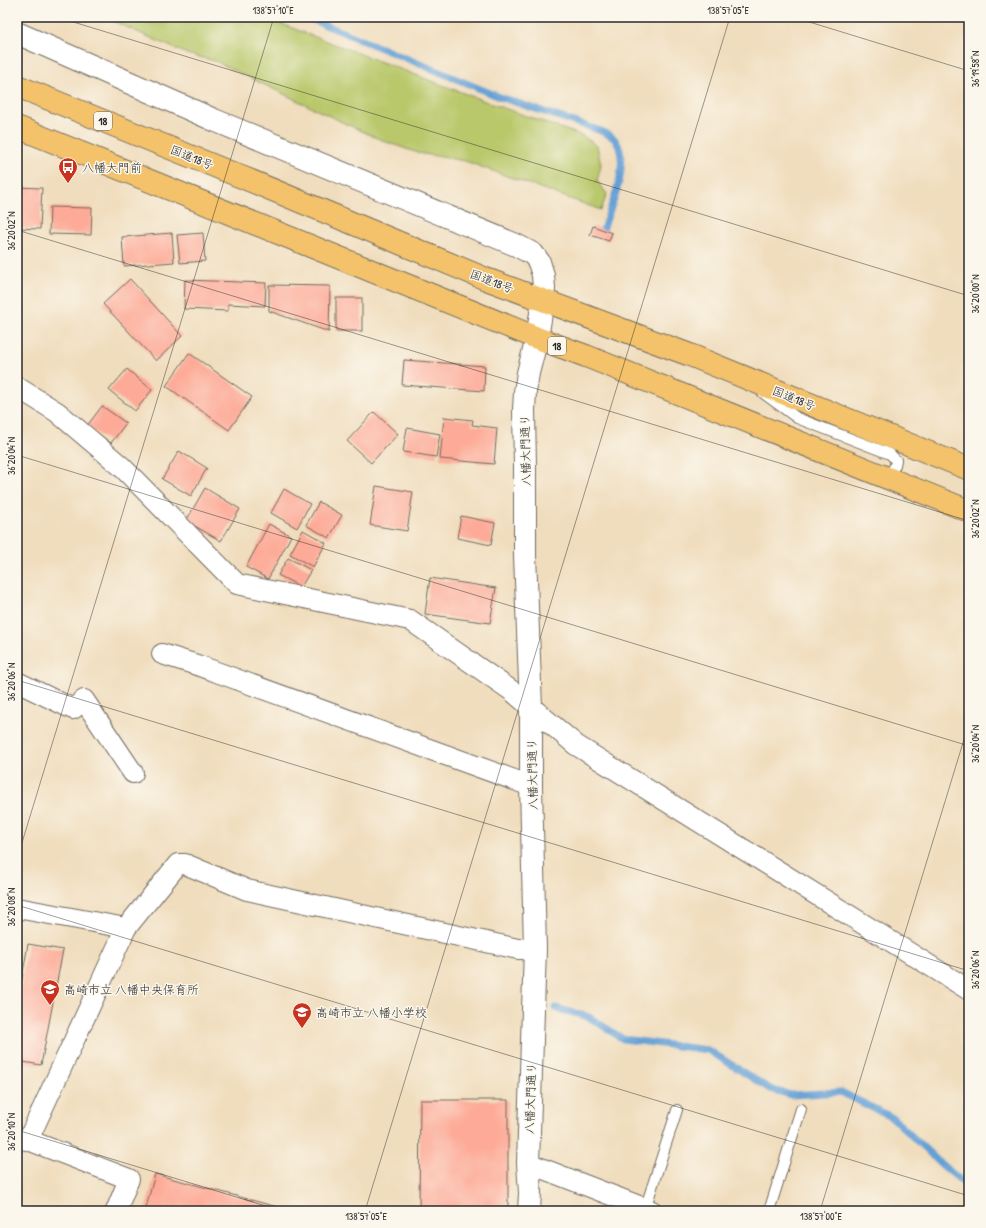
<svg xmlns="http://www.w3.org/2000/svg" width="986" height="1228" font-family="'Patrick Hand','Klee One',sans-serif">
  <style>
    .green { fill: #b9c86b; stroke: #727a4b }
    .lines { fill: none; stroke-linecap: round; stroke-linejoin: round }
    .stream { stroke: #65a0d5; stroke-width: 7 }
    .building { fill: #fdab98 }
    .service-casing { stroke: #70695e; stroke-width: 12 }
    .minor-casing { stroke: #70695e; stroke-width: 22 }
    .tertiary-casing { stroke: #70695e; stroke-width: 24 }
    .trunk-casing { stroke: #70695e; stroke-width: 24 }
    .service { stroke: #fff; stroke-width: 10 }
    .minor { stroke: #fff; stroke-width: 20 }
    .tertiary { stroke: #fff; stroke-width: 22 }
    .trunk { stroke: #f3c26a; stroke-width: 22 }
    .ticks { fill: none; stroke: #2b2b2b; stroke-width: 1; stroke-opacity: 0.45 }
    .labels { text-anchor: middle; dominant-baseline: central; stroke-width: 3; stroke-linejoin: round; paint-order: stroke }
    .shield { fill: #fbf7ec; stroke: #696865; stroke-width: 1 }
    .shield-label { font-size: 11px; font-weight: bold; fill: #2b2b2b }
    .street-label { font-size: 12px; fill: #2b2b2b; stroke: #fbf7ec }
    .poi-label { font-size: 12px; fill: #2b2b2b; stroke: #fbf7ec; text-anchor: start }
    .neatline { fill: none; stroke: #2b2b2b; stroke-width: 1.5 }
    .ticks-label { font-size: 10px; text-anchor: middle; fill: #2b2b2b }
  </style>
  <rect width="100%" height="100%" fill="#fbf7ec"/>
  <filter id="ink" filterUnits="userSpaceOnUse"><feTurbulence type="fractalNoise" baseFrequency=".025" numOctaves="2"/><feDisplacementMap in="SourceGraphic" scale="8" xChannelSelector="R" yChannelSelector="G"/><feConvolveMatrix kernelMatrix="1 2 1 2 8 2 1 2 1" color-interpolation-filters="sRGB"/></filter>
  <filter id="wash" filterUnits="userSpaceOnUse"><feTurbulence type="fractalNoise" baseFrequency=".012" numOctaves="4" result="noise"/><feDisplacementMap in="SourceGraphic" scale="16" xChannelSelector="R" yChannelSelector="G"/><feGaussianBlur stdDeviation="0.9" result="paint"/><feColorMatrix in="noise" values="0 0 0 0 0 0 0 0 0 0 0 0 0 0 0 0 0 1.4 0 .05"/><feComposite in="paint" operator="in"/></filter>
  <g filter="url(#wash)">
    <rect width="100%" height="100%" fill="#f0ddbd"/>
    <path class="green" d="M104,17H263L495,105L583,136L597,146L601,165L597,181L607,194L601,210L465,161L418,153L386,142L344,123L215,61L187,54Z"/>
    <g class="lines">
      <g class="stream">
        <path d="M306,17L500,97L601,131C605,133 613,136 616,141C631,166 611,204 603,230"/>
        <path d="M555,1008L589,1017L623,1039L708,1050L770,1089L791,1095L841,1092L893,1118L942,1165L969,1187"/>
      </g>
    </g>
    <g id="blocks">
      <g class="building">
        <path d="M17,187L42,188L40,229L17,228Z"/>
        <path d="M50,207L92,208L91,235L49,234Z"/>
        <path d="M593,226L612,233L609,241L590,235Z"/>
        <path d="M172,233L174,262L124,266L122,237Z"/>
        <path d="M203,233L205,261L180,263L177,235Z"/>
        <path d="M130,279L182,336L156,361L103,304Z"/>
        <path d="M185,280L266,283L265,306L228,304V311L184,309Z"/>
        <path d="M269,285L330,286L329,332L269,311Z"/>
        <rect x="336" y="298" width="26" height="33"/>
        <path d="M189,353L252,397L229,430L166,386Z"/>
        <path d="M404,360L485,366L484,391L402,385Z"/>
        <path d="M127,369L152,390L135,411L109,390Z"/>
        <path d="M102,406L126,423L111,443L87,426Z"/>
        <path d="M374,412L398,434L371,463L347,441Z"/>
        <path d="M444,417L473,420L472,425L497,428L494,464L440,459Z"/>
        <path d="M407,428L440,434L436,457L403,452Z"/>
        <path d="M179,451L207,468L191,496L162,479Z"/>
        <path d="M376,486L413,492L407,531L370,525Z"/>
        <path d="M205,488L240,509L221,541L186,521Z"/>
        <path d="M284,489L310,504L297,528L271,513Z"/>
        <path d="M319,502L342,515L329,538L306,525Z"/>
        <path d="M461,516L495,523L491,545L457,538Z"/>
        <path d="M269,524L291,536L268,579L246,567Z"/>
        <path d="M303,530L326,543L313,567L290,554Z"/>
        <path d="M288,558L311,570L301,587L278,575Z"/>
        <path d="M430,578L496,588L490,623L425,614Z"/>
        <path d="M28,944L63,950L41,1065L17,1061V995L19,996Z"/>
        <path d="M420,1100H508V1211H419Z"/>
        <path d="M155,1174L292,1211H145Z"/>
      </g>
    </g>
  </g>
  <g filter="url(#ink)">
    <use href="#blocks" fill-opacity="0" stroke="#70695e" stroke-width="1"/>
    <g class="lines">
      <g class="service-casing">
        <g id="service">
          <path d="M763,393L797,418L890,454L896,460L895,465L889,478"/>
          <path d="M645,1209L677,1110"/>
          <path d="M769,1211L801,1109"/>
        </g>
      </g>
      <g class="minor-casing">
        <g id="minor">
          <path d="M17,387L57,412L122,467L237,584L410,620L512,691L576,745L969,990"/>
          <path d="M162,654L200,666L531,786"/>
          <path d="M17,682L73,709L84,700L133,773"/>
          <path d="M17,908L126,928"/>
          <path d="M17,1139L28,1140L126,928L178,864H185L247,890L518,949H535"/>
          <path d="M28,1140L129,1179L116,1211"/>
          <path d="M528,1163L652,1211"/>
        </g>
      </g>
      <g class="tertiary-casing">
        <path id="tertiary" d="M17,33L214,120L516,245L533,254L539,262L543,275L544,288L543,301L537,338L528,373L525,392L524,410L525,466V555L531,708V786L535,949L528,1163L530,1193L529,1211"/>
      </g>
      <g class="trunk-casing">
        <g id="trunk">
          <path d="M17,86L244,178L486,279L690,355L969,469"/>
          <path d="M17,127L537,338L586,356L969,511"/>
        </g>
      </g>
      <use href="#service" class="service"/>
      <use href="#minor" class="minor"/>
      <use href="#tertiary" class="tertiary"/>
      <use href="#trunk" class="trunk"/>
    </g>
  </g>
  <path class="ticks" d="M57,17L969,296M793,17L969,71M17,230L969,521M17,455L969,746M17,680L969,971M17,859L274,17M17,905L969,1196M17,1130L282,1211M365,1211L730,17M820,1211L969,723"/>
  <defs>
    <g id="bus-pin" transform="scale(1)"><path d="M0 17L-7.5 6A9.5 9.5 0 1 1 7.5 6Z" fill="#c8321e" stroke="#fbf7ec"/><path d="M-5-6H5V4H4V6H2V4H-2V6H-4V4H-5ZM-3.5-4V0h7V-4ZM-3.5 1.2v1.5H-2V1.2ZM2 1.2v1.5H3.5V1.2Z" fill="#fff"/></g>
    <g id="school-pin" transform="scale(1)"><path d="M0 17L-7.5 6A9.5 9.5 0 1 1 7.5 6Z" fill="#c8321e" stroke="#fbf7ec"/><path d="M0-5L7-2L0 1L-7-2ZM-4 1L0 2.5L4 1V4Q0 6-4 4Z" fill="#fff"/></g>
  </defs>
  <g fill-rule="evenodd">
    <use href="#bus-pin" x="68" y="167"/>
    <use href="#school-pin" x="50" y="989"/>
    <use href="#school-pin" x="302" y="1012"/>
  </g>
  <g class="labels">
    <g class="shield">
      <rect x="94" y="112" width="18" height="18" rx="3"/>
      <rect x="548" y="337" width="18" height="18" rx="3"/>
    </g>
    <g class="shield-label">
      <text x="103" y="121">18</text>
      <text x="557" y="346">18</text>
    </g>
    <g class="street-label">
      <text transform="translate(192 157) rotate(22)">国道18号</text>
      <text transform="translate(492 281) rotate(21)">国道18号</text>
      <text transform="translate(794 398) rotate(22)">国道18号</text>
      <text transform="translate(525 450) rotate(-91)">八幡大門通り</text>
      <text transform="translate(532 774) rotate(-91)">八幡大門通り</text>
      <text transform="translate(530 1098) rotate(-88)">八幡大門通り</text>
    </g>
    <g class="poi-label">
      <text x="82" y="167">八幡大門前</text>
      <text x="64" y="989">高崎市立 八幡中央保育所</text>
      <text x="316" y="1012">高崎市立 八幡小学校</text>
    </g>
  </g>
  <rect width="986" height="1228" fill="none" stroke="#fbf7ec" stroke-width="44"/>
  <rect x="22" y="22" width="942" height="1184" class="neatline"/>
  <g class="ticks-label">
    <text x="273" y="14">138°57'10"E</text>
    <text x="728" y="14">138°57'05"E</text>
    <text transform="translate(975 69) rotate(-90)" y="4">36°19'58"N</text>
    <text transform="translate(11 231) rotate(-90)" y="4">36°20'02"N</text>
    <text transform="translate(975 294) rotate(-90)" y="4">36°20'00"N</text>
    <text transform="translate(11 456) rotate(-90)" y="4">36°20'04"N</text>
    <text transform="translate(975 519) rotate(-90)" y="4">36°20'02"N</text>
    <text transform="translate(11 682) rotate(-90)" y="4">36°20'06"N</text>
    <text transform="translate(975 744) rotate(-90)" y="4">36°20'04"N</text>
    <text transform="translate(11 907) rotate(-90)" y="4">36°20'08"N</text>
    <text transform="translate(975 970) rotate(-90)" y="4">36°20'06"N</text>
    <text transform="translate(11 1132) rotate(-90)" y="4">36°20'10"N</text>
    <text x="366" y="1220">138°57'05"E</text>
    <text x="821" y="1220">138°57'00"E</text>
  </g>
</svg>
